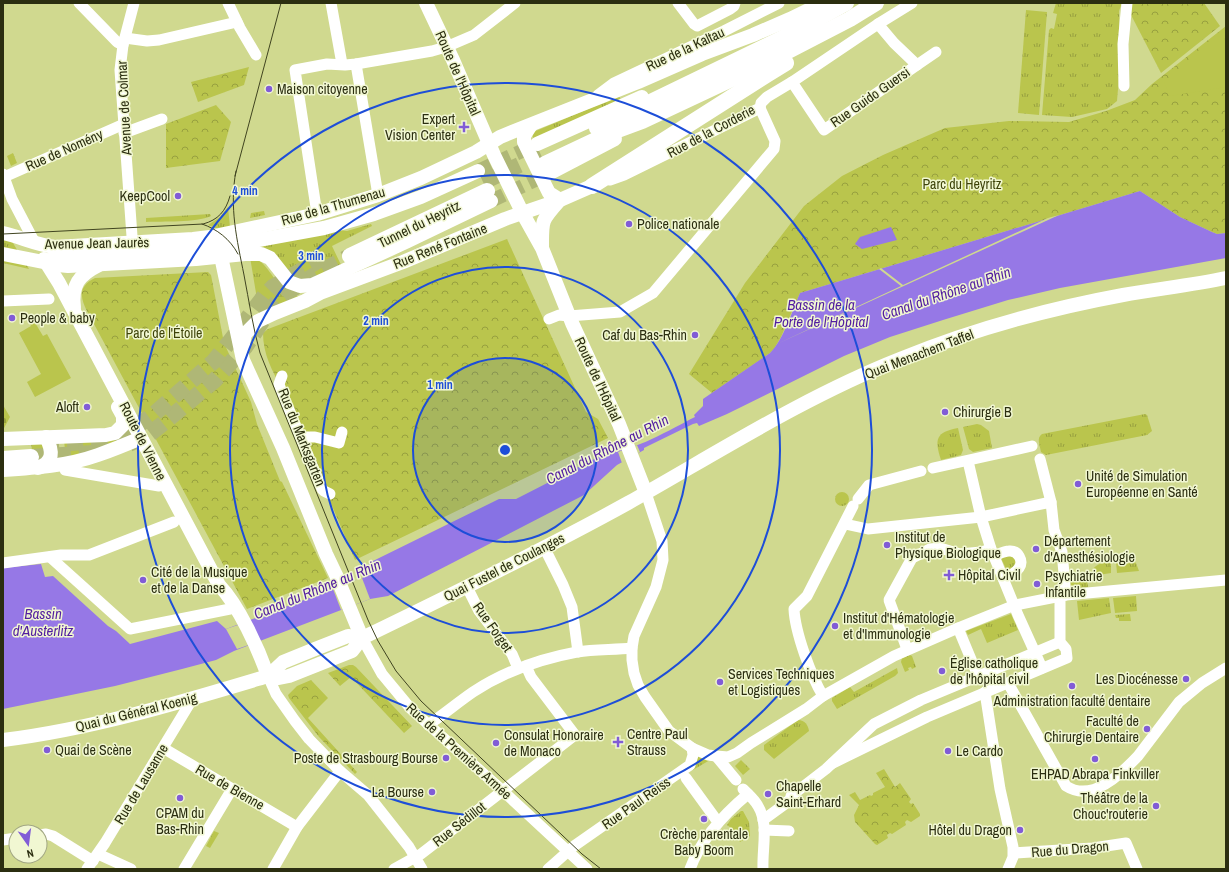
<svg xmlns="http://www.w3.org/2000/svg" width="1229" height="872" font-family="'Archivo Narrow',sans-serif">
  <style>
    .grass { fill: url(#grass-tufts) }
    .forest { fill: url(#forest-crowns) }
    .cemetery { fill: url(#cemetery-stones) }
    .garden { fill: #bac54d }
    .water { fill: #9678e6 }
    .pier { fill: #d0d98f }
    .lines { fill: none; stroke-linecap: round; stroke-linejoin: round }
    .major-tunnel { stroke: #afb776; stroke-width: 14; stroke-dasharray: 14 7; stroke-linecap: butt }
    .highway-tunnel { stroke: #afb776; stroke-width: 16; stroke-dasharray: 16 8; stroke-linecap: butt }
    .minor { stroke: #fff; stroke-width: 11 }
    .major { stroke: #fff; stroke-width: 14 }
    .highway { stroke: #fff; stroke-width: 16 }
    .tram { stroke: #404420; stroke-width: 1 }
    .ring { fill: none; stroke: #1d4ed8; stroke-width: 2 }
    .poi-dot { fill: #815cd6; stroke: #f1f7d2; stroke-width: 1.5 }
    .labels { text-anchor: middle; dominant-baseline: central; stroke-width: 3; stroke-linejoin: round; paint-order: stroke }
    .street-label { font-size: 14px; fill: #2b2e10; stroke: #f1f7d2 }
    .poi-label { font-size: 14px; fill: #2b2e10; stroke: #f1f7d2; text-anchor: start }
    .park-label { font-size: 14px; fill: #3e4309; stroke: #f1f7d2 }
    .water-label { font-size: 15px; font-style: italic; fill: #521da0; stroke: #f1f7d2 }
    .centre { fill: #1d4ed8; stroke: #f1f7d2; stroke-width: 2 }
    .ring-label { font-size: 12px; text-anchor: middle; font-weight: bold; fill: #1d4ed8; stroke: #f1f7d2; stroke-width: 3; stroke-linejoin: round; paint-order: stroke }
  </style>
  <defs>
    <pattern id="grass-tufts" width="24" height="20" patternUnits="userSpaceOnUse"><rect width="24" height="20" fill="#bac54d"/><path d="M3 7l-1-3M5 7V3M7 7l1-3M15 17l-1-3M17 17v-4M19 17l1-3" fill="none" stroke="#97a03f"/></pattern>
    <pattern id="forest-crowns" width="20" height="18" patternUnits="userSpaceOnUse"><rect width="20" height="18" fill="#bac54d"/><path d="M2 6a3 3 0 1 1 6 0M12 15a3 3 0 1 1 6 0" fill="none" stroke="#97a03f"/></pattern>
    <pattern id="cemetery-stones" width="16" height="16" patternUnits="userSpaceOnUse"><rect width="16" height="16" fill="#bac54d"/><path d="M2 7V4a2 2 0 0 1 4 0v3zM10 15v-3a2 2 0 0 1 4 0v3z" fill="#97a03f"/></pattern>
  </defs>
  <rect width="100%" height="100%" fill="#d0d98f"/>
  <g class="grass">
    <path d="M1056,3H1122L1119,11V77L1117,101L1107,109L1072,117L1042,115L1049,30L1051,28L1054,29L1057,14L1053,13Z"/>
    <path d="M1026,10L1047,12L1039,115L1018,113Z"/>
    <path d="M619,96L621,100L534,139L531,133Z"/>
    <path d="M13,153L17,163L11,166L7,156Z"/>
    <path d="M228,207L230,227L218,229L208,225L220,217Z"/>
    <path d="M264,211L265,215L250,218L251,213Z"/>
    <path d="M210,214L211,216C196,223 163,221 146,222V218Z"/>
    <path d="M371,224L372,226L332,246L342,267L311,281L298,279L248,250L331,229L347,231Z"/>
    <path d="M3,237L10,238L19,253L3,250Z"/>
    <path d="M250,257C263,256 274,281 283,289C289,294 297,296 304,298L260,317Z"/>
    <path d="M3,260L25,262L29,269L3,263Z"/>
    <path d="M1145,414L1147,415L1152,431L1147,435L1046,455L1041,452C1040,445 1036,438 1042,434Z"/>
    <path d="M977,424L981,425L989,431L992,448L973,452L969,449L963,427Z"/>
    <path d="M958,428L963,450L961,455L941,460C934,439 936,432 958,428Z"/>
    <path d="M118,435L121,442L66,460L64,440Z"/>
    <path d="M31,441L43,444L46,458L33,461Z"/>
    <circle cx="842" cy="499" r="7"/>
    <path d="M1013,555L1018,562L1008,573L1000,556Z"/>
    <path d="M1131,560L1136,563L1139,571L1117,573L1116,562L1121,561Z"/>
    <path d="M1109,562L1111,563V573L1092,576C1091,566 1099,563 1109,562Z"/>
    <path d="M1087,579L1088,587L1069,588L1068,581Z"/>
    <path d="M1136,596L1137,611L1115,613L1113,598Z"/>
    <path d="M1109,598L1111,613L1079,620L1077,601Z"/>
    <path d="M1011,614L1018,630L987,643L981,629L968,635L966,631Z"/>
    <path d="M1130,614L1131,621H1119V618H1116L1115,615Z"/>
    <path d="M910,655L912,656L916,667L912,669L911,667L908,668L909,670L905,672L901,662L902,658Z"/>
    <path d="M897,668L898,673L895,676L837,709L832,701V698L850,687L854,692Z"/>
    <path d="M798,720C805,720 808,725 809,731L774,759L764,750V745Z"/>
    <path d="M699,756L710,760L693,770V769L696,758Z"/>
    <path d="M741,760L750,769L743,775L735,766Z"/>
    <path d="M741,811H743L749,822L750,836L740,842L734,830L727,825L731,819Z"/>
    <path d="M214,831L219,833L210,848L206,846Z"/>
  </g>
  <g class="forest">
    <path d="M1132,3H1204L1220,26L1161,73L1130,13Z"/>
    <path d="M1226,26V233L1217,234L1212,232L1180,217L1140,191L800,293L781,337L774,349L770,353L712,393L689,374L745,283L804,206L842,176L883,155L945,128L1009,121L1069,122L1106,111L1135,100L1152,84Z"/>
    <path d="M249,67L244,85L198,102L191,82Z"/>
    <path d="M216,105L231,122L220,161L166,168V124Z"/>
    <path d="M507,239L586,412L598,419L608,438L355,560L282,388C272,371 263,354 263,333L268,329Z"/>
    <path d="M208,272L211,275L224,343L251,402L257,424L280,481L282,482L328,578L247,609L87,311C80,298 78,286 95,278Z"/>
    <path d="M349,665H353L356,667L412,726L404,733L351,677L340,686L328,673Z"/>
    <path d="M311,680L328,698L308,718L357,772L355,774L319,737L289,698L288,695L297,686Z"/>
    <path d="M884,769L895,787L900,783L911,799L909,802L911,804L913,803L920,814V816L911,822L907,820L905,822L906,825L892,834L890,833L887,835L888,838L877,845L875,844L855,822L854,815L859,805L849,795L855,792L860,800L870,795L871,796L873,795V793L885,787L876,773Z"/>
  </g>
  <path class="cemetery" d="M3,405L10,417L3,430Z"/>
  <g class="garden">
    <path d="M1224,34L1226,47V87L1170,96L1164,82Z"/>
    <path d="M31,316L43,336L47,334L71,378L35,397L27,382L41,374L19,333L31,326L27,318Z"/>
  </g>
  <g class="water">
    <path d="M1140,191L1180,217L1212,232L1217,234L1226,233V258L1060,288L1008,300L943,320L890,337L844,356L727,414L699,426L697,423L693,424L648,446L644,448V450L617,465L584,495L388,596L370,599L234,651L216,660L182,669L115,686L3,709V568L41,564L45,577L53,576L108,626L116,631L130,644L217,621L226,629L363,578C361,569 367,566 373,561L499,499H516L608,452C633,452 671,429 695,417L694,415L703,406V399L770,353C784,339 792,311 800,293Z"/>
    <path d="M891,227L897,240L862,249L855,244L860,237Z"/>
  </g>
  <g class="pier">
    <path d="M1059,215L777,344L901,286L879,269L881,268L903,285L1048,218Z"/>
    <path d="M637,445L640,452L622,463L618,452Z"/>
    <path d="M362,578L370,599L341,610L333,589Z"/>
    <path d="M250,621L260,641L237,649L226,629Z"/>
  </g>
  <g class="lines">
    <g class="major-tunnel">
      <path d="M478,171L537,144"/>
      <path d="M491,201L550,173"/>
    </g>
    <g class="highway-tunnel">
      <path d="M483,182L541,155"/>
      <path d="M129,444L147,436L165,422L215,380L246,346L266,315L283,295L318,273L350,256"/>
      <path d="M43,446L103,440L124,433L140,424L154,414L213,362L231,340L265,295L273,287L321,259"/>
      <path d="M31,457L93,453"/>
    </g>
    <g class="minor">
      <path d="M79,3L117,42L123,45"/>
      <path d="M228,3L240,28L256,55"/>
      <path d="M331,3L342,64"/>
      <path d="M678,3L694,24L697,26L730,9L734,6L735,3"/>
      <path d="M125,38L147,41L159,40L237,22"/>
      <path d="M356,64L378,195"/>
      <path d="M917,65L936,52"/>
      <path d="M792,82L824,130L917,65L894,43L878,24"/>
      <path d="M1124,86L1123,44L1127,3"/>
      <path d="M598,95L614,83L724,31L779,3"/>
      <path d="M124,133L162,119"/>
      <path d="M3,174L12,199L35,243"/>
      <path d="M4,177L124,124"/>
      <path d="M610,180L624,175L760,108L761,103L767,97L792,82L878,24L912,3"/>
      <path d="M317,214L295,70L327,64L345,65L356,64L432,51L446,47L474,35L515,3"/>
      <path d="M133,250L120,70L123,45L134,3"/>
      <path d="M3,301L49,299"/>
      <path d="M549,319L559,315L569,316L620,312L653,293L774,149L775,141L760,108"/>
      <path d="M282,376L279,384L281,390L322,489L324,491L330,494"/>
      <path d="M307,437H315L339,443L342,432"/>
      <path d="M1040,459L1051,502L1054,530L1062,552L1066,595"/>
      <path d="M968,461L981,517L991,549L1018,615L1042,668"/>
      <path d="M933,468L1032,446"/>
      <path d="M65,470L159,486"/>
      <path d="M646,493L662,541L663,560L656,587L634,636L632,648V660L634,673L638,685L645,697L669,731L692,748L708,755L716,756L728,757L737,753L751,743L806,709L823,696L894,656L958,628L1015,605L1066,595L1226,580"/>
      <path d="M858,499L869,485L921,471"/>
      <path d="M845,524L868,529L981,517L1051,502"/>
      <path d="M544,547L563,585L572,607L578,652"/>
      <path d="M994,556C999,554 1004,551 1009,551C1018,550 1024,561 1019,568C1015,574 1009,576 1003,578"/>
      <path d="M50,557L130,629L230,609"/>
      <path d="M3,563L61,555H89L174,522"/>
      <path d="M467,587L479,611L512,654L518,668"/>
      <path d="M958,628L978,676"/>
      <path d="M362,638L382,674L411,709L503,791L587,869"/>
      <path d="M907,649L889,600L912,558L930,549L940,548L960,554L981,552L991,549"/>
      <path d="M268,676L276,694L295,721L309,739L340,771L368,795L409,847L422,869"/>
      <path d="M1008,683L1066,786C1092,803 1121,774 1138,756L1179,702L1202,683L1226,668"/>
      <path d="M985,692L1000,789L1013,847V857L1008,869"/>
      <path d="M823,696C811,676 795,632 794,609L807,596L853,506"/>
      <path d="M428,725C443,715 457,703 473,692C505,671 539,659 577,652C595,649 614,650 632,648"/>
      <path d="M163,748L297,827"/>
      <path d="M716,756L736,780"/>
      <path d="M833,763L927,717L1067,658L1066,649L1060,642V596"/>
      <path d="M686,778L715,818L719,821"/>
      <path d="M743,789C748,794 755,800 758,806C769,824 762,849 763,869"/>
      <path d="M791,796L826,769L874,724L921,700L1060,642"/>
      <path d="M763,820L785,804L788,801"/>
      <path d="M764,830L789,831"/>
      <path d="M40,835L46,834L53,836L93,861"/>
      <path d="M3,840L16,838"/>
      <path d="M1014,853L1093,848L1126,843L1137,869"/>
      <path d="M98,854L131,869"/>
      <path d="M87,869L105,843L193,698"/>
      <path d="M184,869L232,789"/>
      <path d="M273,869L297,827L340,771"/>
      <path d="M394,869L421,854L575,735L531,677L526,666"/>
      <path d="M548,869L574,846L690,765L693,755L692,748"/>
      <path d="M690,869C701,839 724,814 748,794"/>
    </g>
    <g class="major">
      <path d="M426,3L453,60L494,155L523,214L542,248L572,323L619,424L646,493"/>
      <path d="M531,125L524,136V142L549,193L560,200"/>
      <path d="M537,144L642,97"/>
      <path d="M550,173L615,139"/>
      <path d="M3,233C21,237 37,245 55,247L193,239L210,237L317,214L378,195L421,178L476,152L500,137L512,132L638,82L702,54L753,35L790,19L823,3"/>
      <path d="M542,246C542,221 541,221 558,202"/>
      <path d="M219,247L243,360L283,448L326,554L336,575L362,638"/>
      <path d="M3,254L58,265L68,266L196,259L245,254H261L270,258L289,282L300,286L312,285L408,241L491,201"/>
      <path d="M53,258L65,256L195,250L248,242L324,228L374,214L421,197L478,171"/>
      <path d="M44,259L59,283L219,585C239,606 258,648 268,676"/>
      <path d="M74,308C71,285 79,275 99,265"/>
      <path d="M242,351L245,334L258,321L275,313L305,301L320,293L403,262L505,219L560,200L592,186"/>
      <path d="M3,439L106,435L115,433L123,425V416L118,407"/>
      <path d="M38,468C54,462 53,451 46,437"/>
      <path d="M3,470C35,468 67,466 98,455C112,450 127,444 141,438"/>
      <path d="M268,676L283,662L315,649L348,636L362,638"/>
      <path d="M3,740C93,729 181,702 268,676L279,678L289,676L352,651L362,638C451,595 541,551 628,503C717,453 804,397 900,359C971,330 1047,309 1123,295C1157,289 1192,285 1226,278"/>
    </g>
    <g class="highway">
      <path d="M597,128L781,39L846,3"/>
      <path d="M545,164L615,131L642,121L755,68L850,19L876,3"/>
      <path d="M592,186L768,74L786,63"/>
      <path d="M350,256L487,191"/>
      <path d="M3,459L31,457"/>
    </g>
    <g class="tram">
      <path d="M236,171C229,207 237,240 244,275C249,301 253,328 260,353L368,620L378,641L396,671L421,701L582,854L601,869"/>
      <path d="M235,176L281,3"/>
      <path d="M202,224C217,229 230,239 238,254"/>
      <path d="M3,234L203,224C218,220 226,211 230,196"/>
    </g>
  </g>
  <circle cx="505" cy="450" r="92" fill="#1d4ed8" fill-opacity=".12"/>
  <g class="ring">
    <circle cx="505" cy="450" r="92"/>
    <circle cx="505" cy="450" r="183"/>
    <circle cx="505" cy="450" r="275"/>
    <circle cx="505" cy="450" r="367"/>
  </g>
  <g class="poi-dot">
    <circle cx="269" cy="89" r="4"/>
    <path d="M462 121h4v4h4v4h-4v4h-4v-4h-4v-4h4z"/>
    <circle cx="178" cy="196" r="4"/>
    <circle cx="629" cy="224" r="4"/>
    <circle cx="12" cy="318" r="4"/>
    <circle cx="695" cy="335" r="4"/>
    <circle cx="87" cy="407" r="4"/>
    <circle cx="945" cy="412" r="4"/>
    <circle cx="1078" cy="484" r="4"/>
    <circle cx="887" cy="545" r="4"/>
    <circle cx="1036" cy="549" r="4"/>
    <path d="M947 569h4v4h4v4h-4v4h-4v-4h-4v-4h4z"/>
    <circle cx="143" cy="580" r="4"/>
    <circle cx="1037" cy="584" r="4"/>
    <circle cx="835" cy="626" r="4"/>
    <circle cx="942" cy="671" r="4"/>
    <circle cx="1186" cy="679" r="4"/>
    <circle cx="720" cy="682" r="4"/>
    <circle cx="1072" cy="686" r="4"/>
    <circle cx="1147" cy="729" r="4"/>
    <path d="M616 736h4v4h4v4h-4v4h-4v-4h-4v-4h4z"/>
    <circle cx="496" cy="743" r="4"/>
    <circle cx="47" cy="750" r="4"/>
    <circle cx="948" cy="751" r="4"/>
    <circle cx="446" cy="758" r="4"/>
    <circle cx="1095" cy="759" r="4"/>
    <circle cx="432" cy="792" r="4"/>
    <circle cx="768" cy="794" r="4"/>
    <circle cx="180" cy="798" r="4"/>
    <circle cx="1156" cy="806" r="4"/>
    <circle cx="704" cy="819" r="4"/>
    <circle cx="1020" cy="830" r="4"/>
  </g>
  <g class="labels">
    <g class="street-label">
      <text transform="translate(685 49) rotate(-25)">Rue de la Kaltau</text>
      <text transform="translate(458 73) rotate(66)">Route de l'Hôpital</text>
      <text transform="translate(870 97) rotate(-35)">Rue Guido Guersi</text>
      <text transform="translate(124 108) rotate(-93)">Avenue de Colmar</text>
      <text transform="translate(711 131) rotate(-28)">Rue de la Corderie</text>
      <text transform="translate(64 150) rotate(-24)">Rue de Nomény</text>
      <text transform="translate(333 206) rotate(-16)">Rue de la Thumenau</text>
      <text transform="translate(419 224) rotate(-26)">Tunnel du Heyritz</text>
      <text transform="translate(97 243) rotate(-1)">Avenue Jean Jaurès</text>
      <text transform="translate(440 246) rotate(-22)">Rue René Fontaine</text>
      <text transform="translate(919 354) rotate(-21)">Quai Menachem Taffel</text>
      <text transform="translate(598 379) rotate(65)">Route de l'Hôpital</text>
      <text transform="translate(302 437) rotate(68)">Rue du Marksgarten</text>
      <text transform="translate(143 441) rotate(63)">Route de Vienne</text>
      <text transform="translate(504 567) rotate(-27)">Quai Fustel de Coulanges</text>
      <text transform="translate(493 627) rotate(55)">Rue Forget</text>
      <text transform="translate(136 712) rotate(-14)">Quai du Général Koenig</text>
      <text transform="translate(459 751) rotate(42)">Rue de la Première Armée</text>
      <text transform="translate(141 784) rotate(-59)">Rue de Lausanne</text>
      <text transform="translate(230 787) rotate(30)">Rue de Bienne</text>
      <text transform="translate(636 803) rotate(-35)">Rue Paul Reiss</text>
      <text transform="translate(459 824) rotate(-38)">Rue Sédillot</text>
      <text transform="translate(1070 849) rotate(-5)">Rue du Dragon</text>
    </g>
    <g class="poi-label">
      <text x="277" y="89">Maison citoyenne</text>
      <text x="455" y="119" text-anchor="end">Expert<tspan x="455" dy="16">Vision Center</tspan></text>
      <text x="170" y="196" text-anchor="end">KeepCool</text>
      <text x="637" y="224">Police nationale</text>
      <text x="20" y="318">People &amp; baby</text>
      <text x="687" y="335" text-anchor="end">Caf du Bas-Rhin</text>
      <text x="79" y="407" text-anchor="end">Aloft</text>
      <text x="953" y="412">Chirurgie B</text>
      <text x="1086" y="476">Unité de Simulation<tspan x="1086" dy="16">Européenne en Santé</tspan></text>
      <text x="895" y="537">Institut de<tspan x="895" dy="16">Physique Biologique</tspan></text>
      <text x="1044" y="541">Département<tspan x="1044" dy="16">d'Anesthésiologie</tspan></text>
      <text x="151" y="572">Cité de la Musique<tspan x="151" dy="16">et de la Danse</tspan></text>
      <text x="958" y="575">Hôpital Civil</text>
      <text x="1045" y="576">Psychiatrie<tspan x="1045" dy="16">Infantile</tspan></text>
      <text x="843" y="618">Institut d'Hématologie<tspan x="843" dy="16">et d'Immunologie</tspan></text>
      <text x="950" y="663">Église catholique<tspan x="950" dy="16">de l'hôpital civil</tspan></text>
      <text x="728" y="674">Services Techniques<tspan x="728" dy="16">et Logistiques</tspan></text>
      <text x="1178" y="679" text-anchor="end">Les Diocénesse</text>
      <text x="1072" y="701" text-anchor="middle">Administration faculté dentaire</text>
      <text x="1139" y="721" text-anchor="end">Faculté de<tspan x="1139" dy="16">Chirurgie Dentaire</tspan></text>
      <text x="627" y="734">Centre Paul<tspan x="627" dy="16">Strauss</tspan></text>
      <text x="504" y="735">Consulat Honoraire<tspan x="504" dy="16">de Monaco</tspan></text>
      <text x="55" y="750">Quai de Scène</text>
      <text x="956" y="751">Le Cardo</text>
      <text x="438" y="758" text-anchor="end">Poste de Strasbourg Bourse</text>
      <text x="1095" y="774" text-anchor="middle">EHPAD Abrapa Finkviller</text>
      <text x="776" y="786">Chapelle<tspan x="776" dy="16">Saint-Erhard</tspan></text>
      <text x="424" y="792" text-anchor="end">La Bourse</text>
      <text x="1148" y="798" text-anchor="end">Théâtre de la<tspan x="1148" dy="16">Chouc'routerie</tspan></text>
      <text x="180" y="813" text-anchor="middle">CPAM du<tspan x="180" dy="16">Bas-Rhin</tspan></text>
      <text x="1012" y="830" text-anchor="end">Hôtel du Dragon</text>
      <text x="704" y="834" text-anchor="middle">Crèche parentale<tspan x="704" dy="16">Baby Boom</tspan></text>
    </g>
    <g class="park-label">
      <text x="962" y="184">Parc du Heyritz</text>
      <text x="164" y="333">Parc de l'Étoile</text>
    </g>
    <g class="water-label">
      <text transform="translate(946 293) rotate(-19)">Canal du Rhône au Rhin</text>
      <text x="821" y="304">Bassin de la<tspan x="821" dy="17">Porte de l’Hôpital</tspan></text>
      <text transform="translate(607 449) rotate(-27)">Canal du Rhône au Rhin</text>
      <text transform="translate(317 589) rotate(-22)">Canal du Rhône au Rhin</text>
      <text x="43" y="613">Bassin<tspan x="43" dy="17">d'Austerlitz</tspan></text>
    </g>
  </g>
  <circle cx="505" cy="450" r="6" class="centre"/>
  <g class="ring-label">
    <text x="245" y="195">4 min</text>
    <text x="311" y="260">3 min</text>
    <text x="376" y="325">2 min</text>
    <text x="440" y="389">1 min</text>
  </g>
  <rect width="1229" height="872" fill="none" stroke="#2b2e10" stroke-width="8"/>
  <g transform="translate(28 844) rotate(166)"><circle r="19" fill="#f1f7d2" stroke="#a2a784"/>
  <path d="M0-3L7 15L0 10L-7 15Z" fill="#815cd6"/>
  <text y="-6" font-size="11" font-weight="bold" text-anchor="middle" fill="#2b2e10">N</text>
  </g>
</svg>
